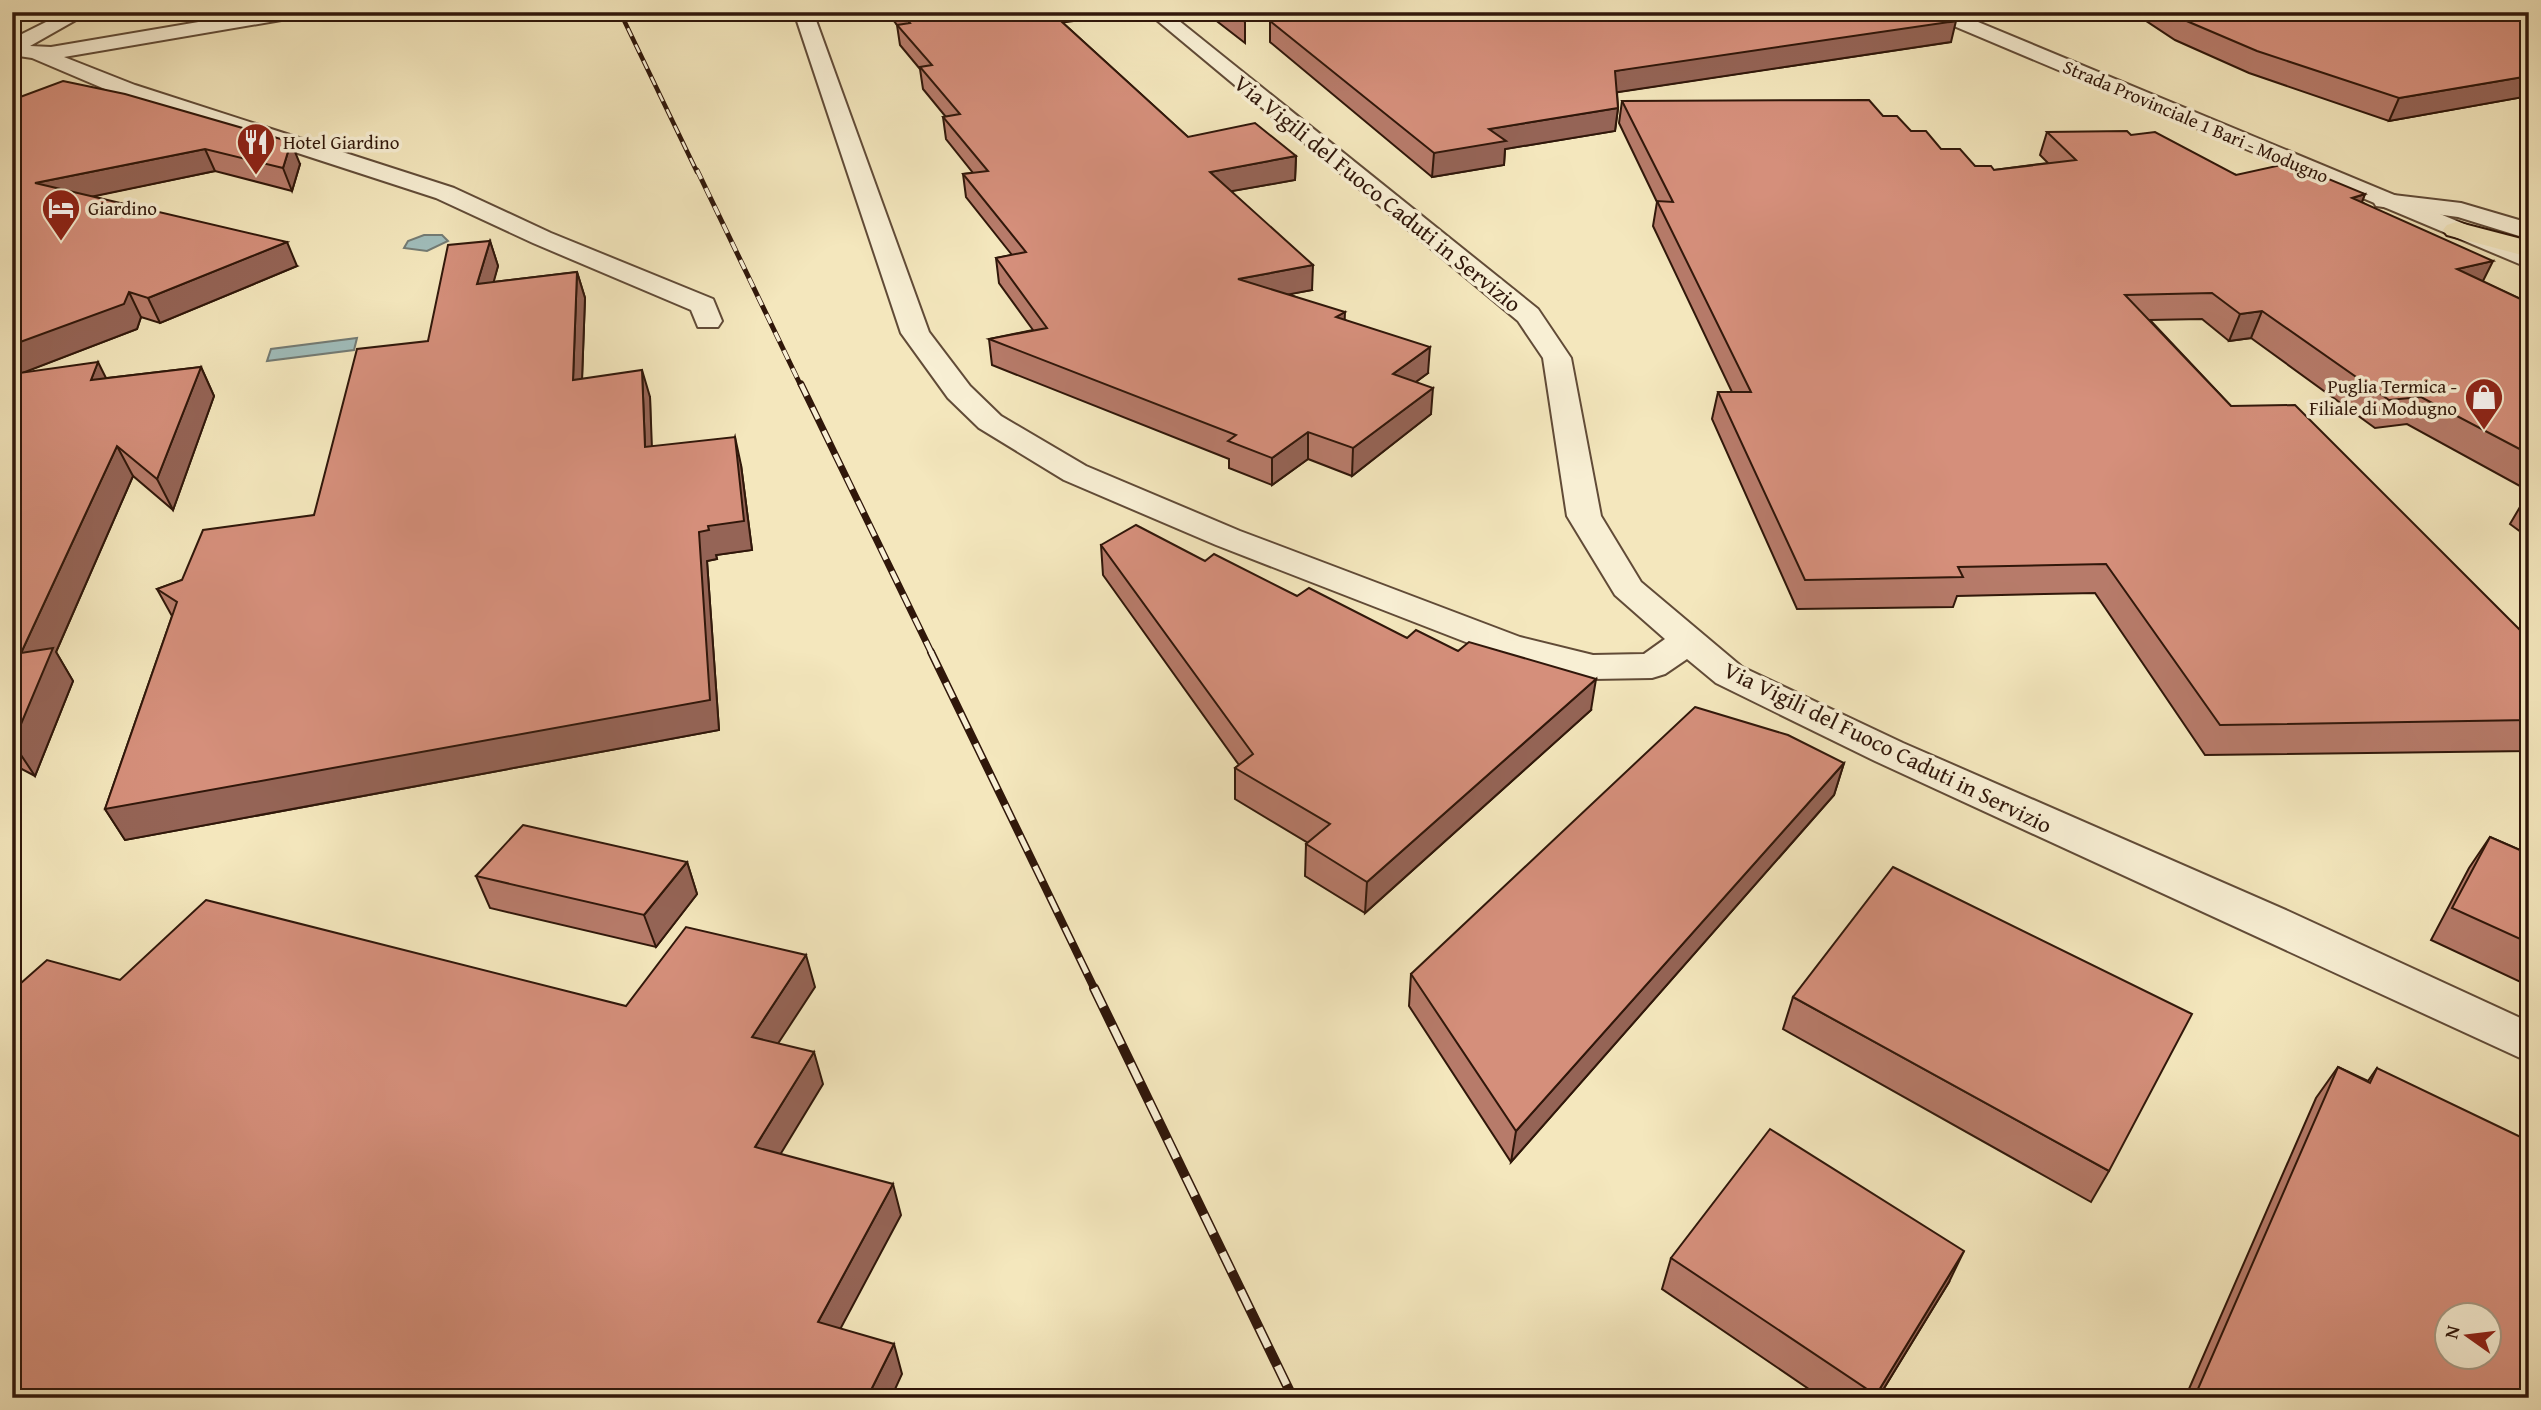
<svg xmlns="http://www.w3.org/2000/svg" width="2541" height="1410" font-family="'Gentium Book Plus',serif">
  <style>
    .water { fill: #a0bdbb; stroke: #737b74; stroke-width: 2 }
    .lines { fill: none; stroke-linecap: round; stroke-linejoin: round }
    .minor-casing { stroke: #614b37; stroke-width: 4 }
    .tertiary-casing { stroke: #614b37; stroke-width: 4 }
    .motorway-casing { stroke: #30170a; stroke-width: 4 }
    .minor { fill: #f8efd4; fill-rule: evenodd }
    .tertiary { fill: #f8efd4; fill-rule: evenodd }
    .motorway { fill: #f4e7bd; fill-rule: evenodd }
    .rail-far4-casing { stroke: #30170a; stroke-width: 4.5 }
    .rail-far3-casing { stroke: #30170a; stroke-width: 5 }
    .rail-far2-casing { stroke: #30170a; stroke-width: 7 }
    .rail-far1-casing { stroke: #30170a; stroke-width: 8 }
    .rail-casing { stroke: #30170a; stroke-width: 10 }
    .rail-far4 { stroke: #f8efd4; stroke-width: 2.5; stroke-dasharray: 9; stroke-linecap: butt }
    .rail-far3 { stroke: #f8efd4; stroke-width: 3.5; stroke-dasharray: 10; stroke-linecap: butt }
    .rail-far2 { stroke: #f8efd4; stroke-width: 4.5; stroke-dasharray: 13; stroke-linecap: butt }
    .rail-far1 { stroke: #f8efd4; stroke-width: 5; stroke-dasharray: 17; stroke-linecap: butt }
    .rail { stroke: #f8efd4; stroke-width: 7; stroke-dasharray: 21; stroke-linecap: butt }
    .wall { fill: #b77b6a; stroke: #30170a; stroke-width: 2 }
    .shaded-wall { fill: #956456; stroke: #30170a; stroke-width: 2 }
    .building { fill: #d58f7b; stroke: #30170a; stroke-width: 2; fill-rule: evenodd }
    .labels { text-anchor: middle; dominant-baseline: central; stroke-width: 7; stroke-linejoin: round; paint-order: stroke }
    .far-street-label { font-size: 19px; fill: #30170a; stroke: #f8efd4 }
    .far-poi-label { font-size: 19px; fill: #30170a; stroke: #f8efd4; text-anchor: start }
    .street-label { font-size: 23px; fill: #30170a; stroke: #f8efd4 }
  </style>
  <rect width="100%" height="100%" fill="#f4e7bd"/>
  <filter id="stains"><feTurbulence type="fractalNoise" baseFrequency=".00286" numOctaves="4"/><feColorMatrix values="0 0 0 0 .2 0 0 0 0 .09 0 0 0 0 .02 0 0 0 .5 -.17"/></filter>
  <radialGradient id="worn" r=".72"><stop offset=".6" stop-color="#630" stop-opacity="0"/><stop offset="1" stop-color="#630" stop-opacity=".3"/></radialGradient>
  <g class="water">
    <path d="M424,235H442L448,241L427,251L404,248L408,241Z"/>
    <path d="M357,338L354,350L267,361L271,349Z"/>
  </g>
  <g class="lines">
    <g class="minor-casing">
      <g id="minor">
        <path d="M66,12H90L30,46L51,47L257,12H302L293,18L64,57L135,85L454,188L551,233L713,299L722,321L718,327H698L691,310L533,243L436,198L119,95L32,58L12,55V39Z"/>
        <path d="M794,12H813L929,332L970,386L1001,416L1086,466L1240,531L1520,637L1593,655L1644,654L1665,639L1615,595L1567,516L1543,358L1518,321L1147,12H1168L1538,309L1571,358L1601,516L1641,582L1742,667L1903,743L2288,911L2529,1022V1062L1875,761L1716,683L1687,659L1665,674L1652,678L1593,679L1494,653L1216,545L1064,480L979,428L948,398L901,333Z"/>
        <path d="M2385,194L2461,203L2529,223V239L2458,217L2376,206L2373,201L2376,196Z"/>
      </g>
    </g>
    <g class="tertiary-casing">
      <path id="tertiary" d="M1928,12H1954L2529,251V268L1930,16Z"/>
    </g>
    <g class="motorway-casing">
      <path id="motorway" d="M2456,222L2529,241V257L2447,235L2443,230L2447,225Z"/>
    </g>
    <use href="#minor" class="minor"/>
    <use href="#tertiary" class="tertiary"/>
    <use href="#motorway" class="motorway"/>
    <g class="rail-far4-casing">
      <path id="rail-far4" d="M620,12L697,172"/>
    </g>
    <g class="rail-far3-casing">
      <path id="rail-far3" d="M697,170L801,386"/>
    </g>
    <g class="rail-far2-casing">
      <path id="rail-far2" d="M801,384L932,654"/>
    </g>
    <g class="rail-far1-casing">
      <path id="rail-far1" d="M931,652L1095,990"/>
    </g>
    <g class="rail-casing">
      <path id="rail" d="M1094,988L1293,1398"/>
    </g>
    <use href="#rail-far4" class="rail-far4"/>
    <use href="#rail-far3" class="rail-far3"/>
    <use href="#rail-far2" class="rail-far2"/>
    <use href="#rail-far1" class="rail-far1"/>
    <use href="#rail" class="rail"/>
  </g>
  <g class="wall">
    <path d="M893,12H1102L1103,17L1062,22L1188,137L1296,156L1295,180L1231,191L1312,290L1289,294L1345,320L1428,373L1416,382L1431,414L1352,476L1308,459L1272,485L1229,468V459L992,365L989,339L1033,330L999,283L996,258L1012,255L966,197L963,174L973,173L946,139L943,117H946L923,89L920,69L900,45L897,25L894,21Z"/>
    <path d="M1205,12H1245V43Z"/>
    <path d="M1953,12L1951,19V42L1617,92L1618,108L1615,131L1505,149L1504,165L1432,177L1270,42V21Z"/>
    <path d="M2124,12H2529V96L2389,121L2249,73L2175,40L2146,21Z"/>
    <path d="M12,100L300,164L292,191L215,171L93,196L297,266L160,323L141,317L137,329L24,372L107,378L201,367L214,396L173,510L133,476L56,652L73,681L35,776L12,764Z"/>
    <path d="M1622,101L1883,116L1941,149L1975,166L1994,170L2048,163L2040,155L2047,132L2131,135L2236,175L2365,194L2362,202L2483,282L2529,303V491L2407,424L2375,428L2251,338L2229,341L2202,319L2150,320L2231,406L2529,639V751L2205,755L2095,593L1957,596L1953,607L1797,609L1712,419L1718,392H1732L1653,226L1657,202L1619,123Z"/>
    <path d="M490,241L498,266L493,282L577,272L585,298L582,379L650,397L651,446L741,465L752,550L716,555L717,559L707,561L719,730L125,840L105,809L172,616L157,589L182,580L314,515L428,341Z"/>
    <path d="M2527,495H2529V538L2510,524Z"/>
    <path d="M1101,545L1205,561L1407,638L1458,651L1591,710L1365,913L1305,876L1306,844L1308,843L1235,799V768L1239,765L1103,575Z"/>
    <path d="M1844,763L1834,795L1511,1162L1409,1006L1411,974Z"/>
    <path d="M2490,837L2529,854V986L2431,940L2469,868Z"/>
    <path d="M687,862L697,894L656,947L490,908L476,876Z"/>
    <path d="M1793,997L2109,1171L2091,1202L1783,1029Z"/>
    <path d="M2338,1067L2368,1081L2377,1068L2529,1398H2185L2316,1098Z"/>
    <path d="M1671,1258L1949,1282L1878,1398H1822L1662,1289Z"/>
  </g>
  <g class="shaded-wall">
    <path d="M1043,12H1102L1103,17L1044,25Z"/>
    <path d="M1934,12H1953L1950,22L1956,21L1951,42L1612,93L1615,71Z"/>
    <path d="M2529,76V96L2389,121L2399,98Z"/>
    <path d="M1618,108L1615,131L1505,149L1504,165L1432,177L1434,153L1489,129Z"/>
    <path d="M291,142L300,164L292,191L283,168Z"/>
    <path d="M205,149L215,171L47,206L35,183Z"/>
    <path d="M1296,156L1295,180L1210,195V172Z"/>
    <path d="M2365,194L2355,219L2352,198Z"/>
    <path d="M490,241L498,266L486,310L477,284Z"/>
    <path d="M287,242L297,266L160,323L148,298Z"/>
    <path d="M2493,261L2480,287L2457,269Z"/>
    <path d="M1313,265L1312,290L1238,304V279Z"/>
    <path d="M577,272L585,298L581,407L573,380Z"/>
    <path d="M129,292L141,317L137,329L12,377V345Z"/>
    <path d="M2262,311L2251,338L2229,341L2240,314Z"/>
    <path d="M1345,312L1344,337L1336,317Z"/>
    <path d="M1430,347L1428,373L1391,400L1393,374Z"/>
    <path d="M98,362L113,392L91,380Z"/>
    <path d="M201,367L214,396L173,510L157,479Z"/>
    <path d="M642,370L650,397L653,475L645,447Z"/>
    <path d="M1433,388L1431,414L1352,476L1353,448Z"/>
    <path d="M1308,432V459L1272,485V458Z"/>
    <path d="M735,437L741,465L752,550L716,555L717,559L707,561L719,730L125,840L105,809L699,532L708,526Z"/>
    <path d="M117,446L133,476L56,652L73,681L35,776L13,743L21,653Z"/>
    <path d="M1596,679L1591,710L1365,913L1367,882Z"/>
    <path d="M1844,763L1834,795L1511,1162L1516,1131Z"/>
    <path d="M687,862L697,894L656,947L644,915Z"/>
    <path d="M806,955L815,987L762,1068L752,1037Z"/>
    <path d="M814,1052L823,1084L766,1178L755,1147Z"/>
    <path d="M893,1184L901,1215L828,1352L818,1322Z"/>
    <path d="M1964,1251L1949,1282L1878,1398H1874Z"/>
    <path d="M894,1344L902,1374L891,1398H867Z"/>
  </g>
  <g class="building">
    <path d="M901,12H1051L1188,137L1255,123L1296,156L1210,172L1313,265L1238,279L1345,312L1336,317L1430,347L1393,374L1433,388L1353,448L1308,432L1272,458L1228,441L1236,435L989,339L1047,328L996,258L1026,252L963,174L988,171L943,117L960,114L920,67L932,65L897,25L910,23Z"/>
    <path d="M1232,12H1245V22Z"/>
    <path d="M1339,12H1937L1956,21L1615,71L1618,108L1489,129L1506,141L1434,153L1270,21Z"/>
    <path d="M2172,12H2529V76L2399,98L2257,51L2182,19Z"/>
    <path d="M63,81L125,94L291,142L283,168L205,149L35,183L287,242L148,298L129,292L124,304L12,345V100Z"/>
    <path d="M1869,100L1883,116H1897L1911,131H1926L1941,149H1960L1975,166H1991L1994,170L2076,160L2047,132L2127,131L2131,135L2155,132L2236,175L2290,163L2365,194L2352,198L2493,261L2457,269L2529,303V454L2421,397L2389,400L2262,311L2240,314L2212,293L2125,295L2231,406L2295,405L2529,639V720L2220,725L2106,564L1958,567L1963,577L1805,580L1718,392H1751L1657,201L1673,202L1622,101Z"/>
    <path d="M490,241L477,284L577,272L573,380L642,370L645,447L735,437L744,521L708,526L709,530L699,532L710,700L105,809L177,602L157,589L182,580L203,530L314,515L357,349L428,341L448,245Z"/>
    <path d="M98,362L91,380L201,367L157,479L117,446L21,653L53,648L13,743L12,374Z"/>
    <path d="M1136,525L1205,561L1214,554L1297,596L1309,588L1407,638L1416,630L1458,651L1469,642L1596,679L1367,882L1306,844L1330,824L1235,768L1253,754L1101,545Z"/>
    <path d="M1695,707L1788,735L1844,763L1516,1131L1411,974Z"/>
    <path d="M523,825L687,862L644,915L476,876Z"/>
    <path d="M2490,837L2529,854V943L2452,908Z"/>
    <path d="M1893,867L2192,1014L2109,1171L1793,997Z"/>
    <path d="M206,900L626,1006L686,927L806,955L752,1037L814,1052L755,1147L893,1184L818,1322L894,1344L867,1398H12V991L47,960L120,980Z"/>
    <path d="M2338,1067L2370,1083L2377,1068L2529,1141V1398H2194ZM2446,1315H2488V1357H2446Z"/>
    <path d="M1770,1129L1964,1251L1876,1395L1671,1258Z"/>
  </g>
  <defs>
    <g id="restaurant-pin" transform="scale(2.0125)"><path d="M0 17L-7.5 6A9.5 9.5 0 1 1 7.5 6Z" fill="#8f2418" stroke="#f8efd4"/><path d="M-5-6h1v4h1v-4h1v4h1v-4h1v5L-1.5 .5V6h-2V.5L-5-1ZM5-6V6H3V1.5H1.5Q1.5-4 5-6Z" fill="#fff"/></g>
    <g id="hotel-pin" transform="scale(2.0125)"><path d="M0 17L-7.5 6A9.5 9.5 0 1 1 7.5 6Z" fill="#8f2418" stroke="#f8efd4"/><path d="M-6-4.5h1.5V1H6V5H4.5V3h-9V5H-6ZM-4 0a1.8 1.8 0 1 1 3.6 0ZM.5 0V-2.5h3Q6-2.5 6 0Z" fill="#fff"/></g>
    <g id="shop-pin" transform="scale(2.0125)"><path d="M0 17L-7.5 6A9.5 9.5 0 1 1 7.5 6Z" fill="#8f2418" stroke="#f8efd4"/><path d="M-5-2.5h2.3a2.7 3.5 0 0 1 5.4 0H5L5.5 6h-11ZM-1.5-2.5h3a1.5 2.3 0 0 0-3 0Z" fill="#fff"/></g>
  </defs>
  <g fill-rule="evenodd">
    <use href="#restaurant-pin" x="256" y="142"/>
    <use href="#hotel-pin" x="61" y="208"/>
    <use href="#shop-pin" x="2484" y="397"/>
  </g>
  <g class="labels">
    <g class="far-street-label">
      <text transform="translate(2196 121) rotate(23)">Strada Provinciale 1 Bari - Modugno</text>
    </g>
    <g class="far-poi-label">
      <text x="283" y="142">Hotel Giardino</text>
      <text x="88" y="208">Giardino</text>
      <text x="2457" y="386" text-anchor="end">Puglia Termica -<tspan x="2457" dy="22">Filiale di Modugno</tspan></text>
    </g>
    <g class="street-label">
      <text transform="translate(1378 193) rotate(39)">Via Vigili del Fuoco Caduti in Servizio</text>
      <text transform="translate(1888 747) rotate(26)">Via Vigili del Fuoco Caduti in Servizio</text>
    </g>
  </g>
  <rect width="2541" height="1410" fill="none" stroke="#f4e7bd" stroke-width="42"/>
  <rect x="14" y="14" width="2513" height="1382" fill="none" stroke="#30170a" stroke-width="3.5"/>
  <rect x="21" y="21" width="2499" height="1368" fill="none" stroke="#30170a" stroke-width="2"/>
  <g transform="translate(2468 1336) rotate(284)"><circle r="33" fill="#f8efd4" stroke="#a89983" stroke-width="2"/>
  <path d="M0-5L12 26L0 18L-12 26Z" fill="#8f2418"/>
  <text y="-10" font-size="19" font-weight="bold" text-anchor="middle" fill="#30170a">N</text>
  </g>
  <rect width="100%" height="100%" filter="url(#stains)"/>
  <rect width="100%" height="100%" fill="url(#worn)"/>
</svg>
